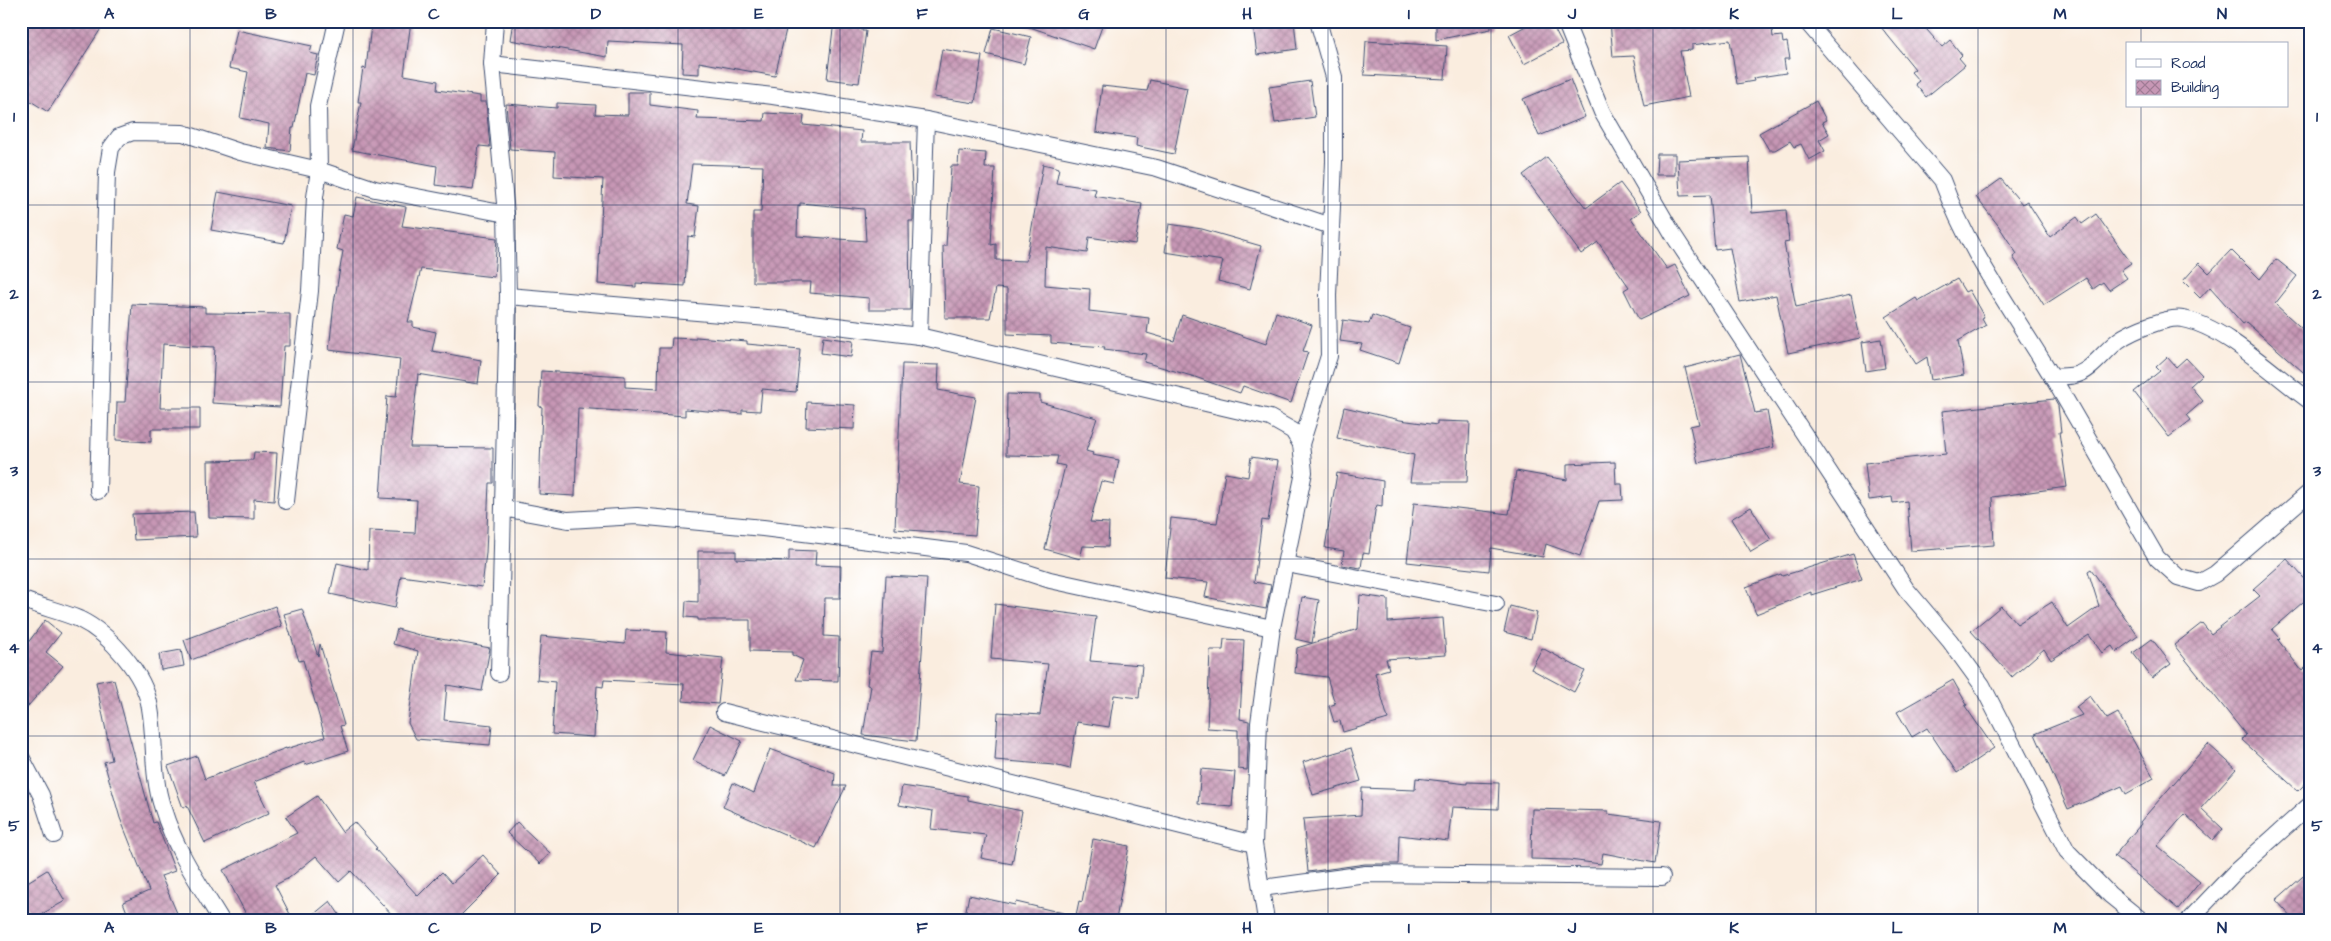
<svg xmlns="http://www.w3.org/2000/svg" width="2331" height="941" font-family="'Architects Daughter',sans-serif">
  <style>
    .building { fill: url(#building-cross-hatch); fill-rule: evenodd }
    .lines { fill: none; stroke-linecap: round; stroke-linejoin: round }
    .street-casing { stroke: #3c4c71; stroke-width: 18 }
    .street { stroke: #fff; stroke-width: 16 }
    .grid { fill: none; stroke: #1b2f5e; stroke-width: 1; stroke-opacity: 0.55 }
    .neatline { fill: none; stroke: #1b2f5e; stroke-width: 2 }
    .grid-label { font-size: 16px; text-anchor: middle; font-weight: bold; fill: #1b2f5e }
  </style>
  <defs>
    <pattern id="building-cross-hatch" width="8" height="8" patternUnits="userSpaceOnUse" patternTransform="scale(1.25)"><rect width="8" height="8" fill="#c797b5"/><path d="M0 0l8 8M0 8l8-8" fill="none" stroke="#a17c96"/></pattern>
  </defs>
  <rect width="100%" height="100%" fill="#fff"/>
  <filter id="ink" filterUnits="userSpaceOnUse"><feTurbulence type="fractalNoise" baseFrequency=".02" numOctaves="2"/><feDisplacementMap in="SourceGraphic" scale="10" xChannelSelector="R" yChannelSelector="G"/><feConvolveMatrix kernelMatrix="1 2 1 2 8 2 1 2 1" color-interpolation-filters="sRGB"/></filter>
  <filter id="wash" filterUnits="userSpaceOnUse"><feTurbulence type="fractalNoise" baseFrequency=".0096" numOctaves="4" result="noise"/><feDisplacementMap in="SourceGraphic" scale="20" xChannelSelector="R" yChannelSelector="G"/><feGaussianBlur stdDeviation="1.12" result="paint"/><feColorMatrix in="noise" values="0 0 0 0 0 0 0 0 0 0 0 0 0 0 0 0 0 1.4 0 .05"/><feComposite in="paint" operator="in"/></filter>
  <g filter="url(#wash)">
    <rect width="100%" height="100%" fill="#faeddf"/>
    <g id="blocks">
      <g class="building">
        <path d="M21,21H93L102,27L48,112L21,95Z"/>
        <path d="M381,21H411L404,75L438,81L437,90L480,96V102H486L490,147L479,146L473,190L435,185L437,166L352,150L361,102H358L363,68L366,69L371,25L380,27Z"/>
        <path d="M513,21H788L775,76L699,62V74L682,73L683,45L608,41L607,57L510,40Z"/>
        <path d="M834,21H863L862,31H866L859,83L827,79Z"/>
        <path d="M1021,21H1104L1094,49L1021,24Z"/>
        <path d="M1282,21H1294L1297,49L1257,55L1253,25Z"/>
        <path d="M1436,21H1491V29L1436,40Z"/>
        <path d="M1535,21H1550L1562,44L1524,64L1509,35Z"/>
        <path d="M1610,21H1771L1773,37L1782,36L1783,43L1787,42L1790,59H1784L1786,73L1753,78L1754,81L1737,84L1730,40L1692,45V50L1680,51L1689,97L1644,106L1634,56L1613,57Z"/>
        <path d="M1876,21H1919L1942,47L1950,40L1962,55L1959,58L1965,65L1926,97L1915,84L1919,81L1911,72L1915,69Z"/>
        <path d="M993,28L1031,37L1024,64L986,54Z"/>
        <path d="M237,30L312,46L310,53L318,55L314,75L305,73L294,128H292L290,151L267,148L269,124L240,118L248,72L229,68Z"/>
        <path d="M1366,41L1447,46L1445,79L1364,75Z"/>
        <path d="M942,49L982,56L975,103L934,97Z"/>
        <path d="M1570,79L1585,117L1539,136L1523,99Z"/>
        <path d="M1150,80L1187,88L1174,154L1136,146L1137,138L1096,132L1102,86L1147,91Z"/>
        <path d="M1310,81L1315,117L1275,123L1269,87Z"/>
        <path d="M628,92H650V105L698,111L697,119L764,121L765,113L804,115L803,125L862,131L861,142H910L913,211V221H909L910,310H869V298L810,293L811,282H753V212H761L763,166L692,164L687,204L699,206L695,237L688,236L685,286L636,283V287L598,284L603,179L554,176L555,152L510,149L506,104L557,108V103L596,105L595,114L628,115ZM800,203L864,209L866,241L797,236L798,205L800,206Z"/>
        <path d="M1816,101L1826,120L1822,122L1829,134L1819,140L1825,151L1809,160L1801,144L1794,147L1790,141L1775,150H1769L1759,133Z"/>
        <path d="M959,151L986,153L985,168H995L991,245L996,244V260L1026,261L1043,164L1059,168L1056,183L1096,189L1094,196L1142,204L1135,244L1089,237L1087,253L1046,247L1045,285L1090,289L1089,311L1149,318L1147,333L1174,341L1182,315L1266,344L1276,312L1312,325L1303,351L1308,352L1291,403L1243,386L1240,393L1195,377L1144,362L1146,354L1104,349L1105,347L1051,343V336L1007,334V289L996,288L990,318H945L943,246H946L951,166H958Z"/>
        <path d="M1657,154H1675V175H1656Z"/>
        <path d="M1547,157L1586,208L1620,183L1641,211L1631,218L1667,269L1675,265L1690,296L1639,320L1624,290L1629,287L1598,242L1581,254L1523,175Z"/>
        <path d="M1749,157L1752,213L1786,210L1789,242L1784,243L1796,307L1851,295L1860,338L1788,353L1776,295L1740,302L1730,248L1715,250L1710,195L1680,196L1678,160Z"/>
        <path d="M2001,179L2022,204L2027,201L2050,237L2077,217L2082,224L2096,214L2131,263L2121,270L2127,278L2109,290L2103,282L2093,289L2086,278L2044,305L2013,257L2017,254L1998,225L1976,197Z"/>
        <path d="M218,192L291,206L284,243L211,230Z"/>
        <path d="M357,197L406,207L402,226L497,238L494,277L421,269L408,322H413V327L436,332L432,351L481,360L478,384L418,374L410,447L493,448V483H489L486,553L482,587L401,576L395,608L330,594L337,563L368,570L369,531L415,533L417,500L380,498L387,396L396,397L400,359L329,350L334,303L343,251L337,249L344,214L353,216Z"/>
        <path d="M1169,224L1202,229L1261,246L1250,289L1218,281L1223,261L1165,252Z"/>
        <path d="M2231,250L2260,279L2276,259L2297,276L2275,304L2310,336V378L2246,322L2243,324L2210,287L2200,298L2183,281L2199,263L2209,273Z"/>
        <path d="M1957,279L1965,292L1969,290L1984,317L1982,318L1986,325L1958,341L1964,375L1931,380L1927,357L1916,364L1886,317L1916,298L1918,301Z"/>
        <path d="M132,304L205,307V313L290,314V346H284L280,407L212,403L215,347L163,344L160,408H200V429H151V442L116,440L117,402H125Z"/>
        <path d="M1372,315L1410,328L1399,363L1360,350L1362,344L1340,341L1343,320L1369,324Z"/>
        <path d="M696,337L747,341V344L800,349L796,392L762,389L760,411L742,410V414L685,409V416L578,408L575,496L539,494L542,407L539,406L541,371L625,376V387L658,389L659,348H671L672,338L696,339Z"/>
        <path d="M823,337L853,341L851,357L821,353Z"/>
        <path d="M1881,339L1885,368L1866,371L1862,342Z"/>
        <path d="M1740,354L1755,413L1767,411L1774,447L1698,463L1690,426L1699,424L1685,368Z"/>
        <path d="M2167,357L2176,367L2186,358L2202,375L2190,386L2203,401L2187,415L2191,420L2169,437L2134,392L2160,371L2156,367Z"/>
        <path d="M902,364L939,365L938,390L976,397L960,484L979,486L975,535L895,529Z"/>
        <path d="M1007,394L1040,395V402L1097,418L1086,451L1093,453L1092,455L1119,460L1114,484L1101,481L1090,522L1109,523L1108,547L1083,546L1080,559L1045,549L1065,466L1056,464L1058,456L1006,455Z"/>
        <path d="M2054,399L2058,406L2061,432H2059L2067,487L1992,497L1994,545L1911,551L1907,501L1893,503L1892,497L1869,500L1865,463L1946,454L1942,411Z"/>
        <path d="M807,402L855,405L854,429L806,427Z"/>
        <path d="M1344,407L1400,420L1437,425V421L1470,422L1467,482H1410L1414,455L1337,438Z"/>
        <path d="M254,452L277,453L274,501L254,499V519L209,518L208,461L253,460Z"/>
        <path d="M1251,457L1278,461L1268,521L1262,520L1254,582L1271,585L1266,609L1205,597L1208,582L1165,578L1171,518L1217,523L1225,473L1248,477Z"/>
        <path d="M1615,462L1616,484H1622L1623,500L1599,501L1580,556L1546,544L1543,557L1491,548L1489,571L1407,562L1414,503L1509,514L1516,471L1567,480V464Z"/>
        <path d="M1337,473L1383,481L1382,506L1377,505L1375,511L1369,554L1363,553L1361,568L1342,565L1344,551L1325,548Z"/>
        <path d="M1751,507L1771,540L1751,552L1731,519Z"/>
        <path d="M194,512L196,537L134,540L132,514Z"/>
        <path d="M789,550L816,551L815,565L841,566L840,598H825L824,636L839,637L838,681L796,680L803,660L792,655V652L750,651V620H698V618L685,617L686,601L698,602V551H736V559L789,561Z"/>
        <path d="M1853,554L1862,579L1811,595V592L1756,614L1746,587L1781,574L1782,576Z"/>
        <path d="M2287,559L2310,585V596L2272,629L2280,638L2278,640L2302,671L2310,663V779L2298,791L2242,740L2246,735L2174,645L2202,623L2211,634L2260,596L2253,589Z"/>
        <path d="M2091,569L2138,636L2116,652L2112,646L2102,653L2089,635L2051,660L2044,649L2012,677L1971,631L2001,606L2017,624L2052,602L2068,628L2099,606L2088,571Z"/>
        <path d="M886,576L927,578L916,741L863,735L871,686L867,685L871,652L882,653Z"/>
        <path d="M1360,595L1388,599V622L1443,618L1446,655L1386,659L1389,669L1375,673L1388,719L1343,732L1340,721L1334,722L1329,706L1335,704L1327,677L1295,673L1297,648L1358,629Z"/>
        <path d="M1302,597L1319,600L1312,643L1295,639Z"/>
        <path d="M995,604L1096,617L1090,661L1142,665L1139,698L1114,695L1109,727L1077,722L1070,769L1054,765L995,760L998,712L1040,715L1048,664L991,659Z"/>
        <path d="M275,606L282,626L191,660L184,640Z"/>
        <path d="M1510,606L1537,613L1531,639L1504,632Z"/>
        <path d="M302,609L318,656L320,644L344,725L340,726L348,751L305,765L304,762L254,782L269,813L205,843L187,806L183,808L168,766L197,756L205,779L286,748V749L325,737L303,660L299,661L284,614Z"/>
        <path d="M45,620L61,633L46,652L63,666L21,714V652Z"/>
        <path d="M397,629L419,635L490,648L482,691L447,685L444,720L492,725L490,745L416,739L408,723L418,651L393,644Z"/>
        <path d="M626,630L667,632L666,652L723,658L718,704L683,701L684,684L604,680L603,687L597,686L594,737L552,734L555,682L537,680L541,636L625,644Z"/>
        <path d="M1224,639L1244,640L1240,719L1249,721L1247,770L1238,769V730L1207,728L1210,650H1223Z"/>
        <path d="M2152,639L2171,664L2152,678L2133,653Z"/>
        <path d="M1542,648L1585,671L1574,692L1531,669Z"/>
        <path d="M181,650L184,666L161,670L159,654Z"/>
        <path d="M111,679L114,680L153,823L156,822L175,871L161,876L180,920H130L123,902L149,891L120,818L104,762L112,760L96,682Z"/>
        <path d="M1953,680L1967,705L1965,706L1994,748L1957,773L1927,728L1912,737L1897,712Z"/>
        <path d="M2090,696L2107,719L2118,713L2154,778L2126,794L2122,786L2068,809L2035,734L2082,715L2076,707Z"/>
        <path d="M710,725L742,741L725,776L693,760Z"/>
        <path d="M2208,744L2236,769L2201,808L2223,829L2213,840L2185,814L2157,846L2200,882L2178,909L2114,856L2141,824L2140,822Z"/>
        <path d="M1351,748L1361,781L1313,795L1303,762Z"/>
        <path d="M770,749L835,773L834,786H846L816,848L723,807L733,783L754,793Z"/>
        <path d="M1201,769L1235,772L1232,807L1198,804Z"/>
        <path d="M1416,778L1467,784V782L1499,783L1498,809L1452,807L1448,841L1399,835L1398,864H1365L1308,872L1303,819L1361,815L1362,788L1415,790Z"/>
        <path d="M902,786L968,796V800L1022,811L1012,864L981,858L986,835L931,829L933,811L899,805Z"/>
        <path d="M317,796L342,832L354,822L377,848L375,849L418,896L442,872L452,883L483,855L501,875L456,920H397L351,871L339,882L316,856L289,878L275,885L293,920H249L223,870L297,833L286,817Z"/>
        <path d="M1532,809L1608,811V814L1661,821L1655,863L1603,853L1601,864L1569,860L1531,859Z"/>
        <path d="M517,822L550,853L540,864L507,833Z"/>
        <path d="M1093,839L1129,846L1116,920H1075L1079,901L1082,902Z"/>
        <path d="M47,870L65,901L33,919L21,899V886Z"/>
        <path d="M2310,870V920H2294L2276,900Z"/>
        <path d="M969,895L1015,905L1016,902L1063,913V920H1013L998,917V920H964Z"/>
        <path d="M330,901L343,920H307Z"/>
      </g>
    </g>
  </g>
  <g filter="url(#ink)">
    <use href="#blocks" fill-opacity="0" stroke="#3c4c71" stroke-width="1"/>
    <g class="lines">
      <g class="street-casing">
        <g id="street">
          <path d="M495,21L492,64L506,214L508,296L499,673"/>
          <path d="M1565,21L1602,112L1674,236L1906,589L1950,641L1982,685L2067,851L2110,895L2141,920"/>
          <path d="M1806,21L1942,180C1969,254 2013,311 2053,378C2088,437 2122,498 2157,558L2178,577L2199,583L2215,574L2310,492"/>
          <path d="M492,64L773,96L926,120L1157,168L1331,226"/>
          <path d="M508,296L779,319L919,336L1270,418L1293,431L1301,444L1304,472L1272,628L1259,723L1254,844L1266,920"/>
          <path d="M919,336L926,120"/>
          <path d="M2052,377C2059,376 2067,377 2075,375C2091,372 2105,350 2119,340C2131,331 2168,316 2183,319C2224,326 2275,376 2310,401"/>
          <path d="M1301,444L1329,356L1328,295L1334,162V77L1318,21"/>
          <path d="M98,491L107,172L111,148L119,137L133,132L183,133L240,152L319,170L375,189L506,214"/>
          <path d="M286,501L310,291L315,197L319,170L318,106L337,21"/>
          <path d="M503,508L568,520L637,516L763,528L966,553L1050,580L1272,628"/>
          <path d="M1286,564L1496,604"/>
          <path d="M21,599C40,607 60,611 79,619C110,634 145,674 150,708C156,742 151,774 163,809C175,849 199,884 221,920"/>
          <path d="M724,712L1254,844"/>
          <path d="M21,757L41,795L54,835"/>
          <path d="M1262,888L1366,874L1662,877"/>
          <path d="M2189,920L2236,871L2310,805"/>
        </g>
      </g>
      <use href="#street" class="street"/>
    </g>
  </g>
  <path class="grid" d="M190,21V920M353,21V920M515,21V920M678,21V920M840,21V920M1003,21V920M1166,21V920M1328,21V920M1491,21V920M1653,21V920M1816,21V920M1978,21V920M2141,21V44M2141,106V920M21,205H2310M21,382H2310M21,559H2310M21,736H2310"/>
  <rect width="2331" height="941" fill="none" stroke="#fff" stroke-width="55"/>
  <rect x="2126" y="42" width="162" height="65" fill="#ffffff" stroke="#a4acbf"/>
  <rect x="2136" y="59" width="25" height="8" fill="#ffffff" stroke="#a4acbf"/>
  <text x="2171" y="68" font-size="15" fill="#1b2f5e">Road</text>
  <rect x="2136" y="80" width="25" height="15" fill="url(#building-cross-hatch)" stroke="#a4acbf"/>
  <text x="2171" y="92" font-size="15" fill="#1b2f5e">Building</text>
  <rect x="28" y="28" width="2276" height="886" class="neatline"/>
  <g class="grid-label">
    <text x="109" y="19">A</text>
    <text x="271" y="19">B</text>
    <text x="434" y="19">C</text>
    <text x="596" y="19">D</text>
    <text x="759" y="19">E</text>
    <text x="922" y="19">F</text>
    <text x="1084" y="19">G</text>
    <text x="1247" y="19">H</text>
    <text x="1409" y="19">I</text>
    <text x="1572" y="19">J</text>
    <text x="1734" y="19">K</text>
    <text x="1897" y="19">L</text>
    <text x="2060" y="19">M</text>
    <text x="2222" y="19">N</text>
    <text x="14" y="122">1</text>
    <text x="2317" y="122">1</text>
    <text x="14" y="299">2</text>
    <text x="2317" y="299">2</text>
    <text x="14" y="476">3</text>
    <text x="2317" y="476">3</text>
    <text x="14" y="653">4</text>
    <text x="2317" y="653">4</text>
    <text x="14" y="831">5</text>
    <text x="2317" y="831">5</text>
    <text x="109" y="933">A</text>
    <text x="271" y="933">B</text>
    <text x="434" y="933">C</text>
    <text x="596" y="933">D</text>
    <text x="759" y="933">E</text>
    <text x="922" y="933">F</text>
    <text x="1084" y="933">G</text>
    <text x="1247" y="933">H</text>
    <text x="1409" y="933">I</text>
    <text x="1572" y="933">J</text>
    <text x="1734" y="933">K</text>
    <text x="1897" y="933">L</text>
    <text x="2060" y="933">M</text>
    <text x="2222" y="933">N</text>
  </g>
</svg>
